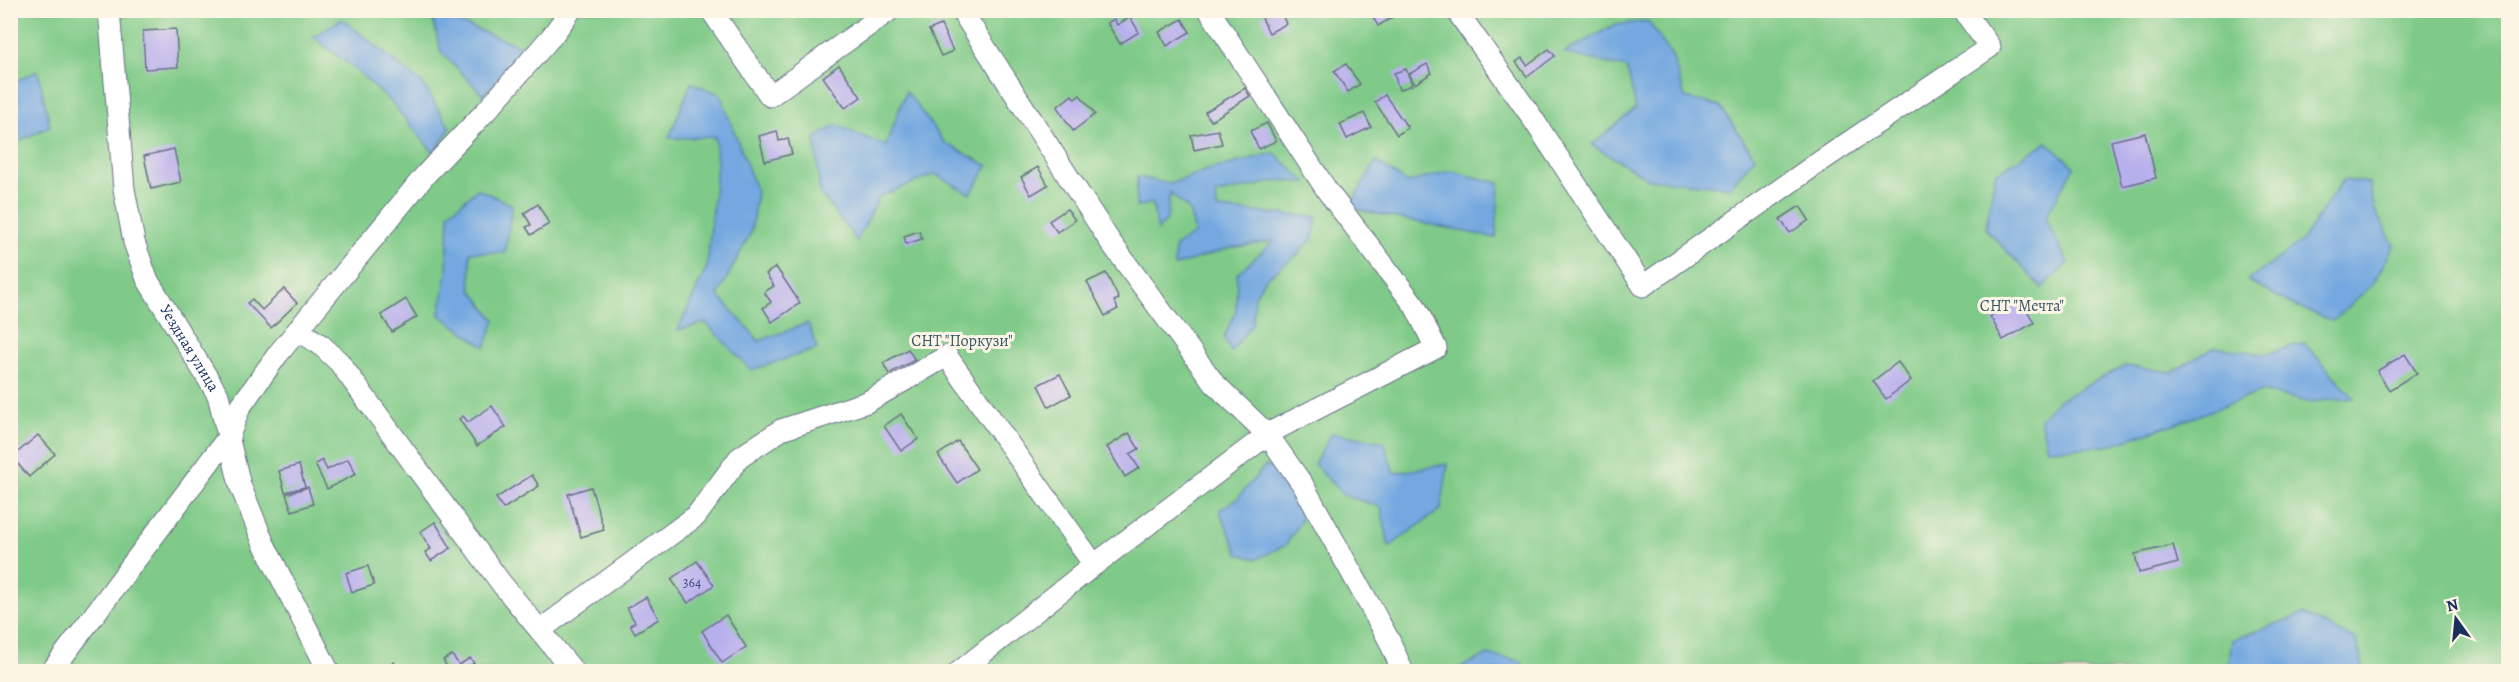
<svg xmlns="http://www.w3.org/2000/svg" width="2519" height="682" font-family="Alegreya,serif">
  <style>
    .green { fill: #7fca88; stroke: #4d7c73; stroke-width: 1.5 }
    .water { fill: #74a8e0; stroke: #486c9f; stroke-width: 1.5 }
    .building { fill: #b8afed }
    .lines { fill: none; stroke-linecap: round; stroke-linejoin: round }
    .minor-casing { stroke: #687087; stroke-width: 23 }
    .minor { stroke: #fff; stroke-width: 21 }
    .labels { text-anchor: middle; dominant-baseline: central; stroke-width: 6; stroke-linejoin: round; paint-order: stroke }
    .number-label { font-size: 14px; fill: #424f82 }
    .park-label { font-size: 16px; fill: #345668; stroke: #fcf5e5 }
    .street-label { font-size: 16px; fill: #1b2f5e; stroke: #fcf5e5 }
  </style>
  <rect width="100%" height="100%" fill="#fcf5e5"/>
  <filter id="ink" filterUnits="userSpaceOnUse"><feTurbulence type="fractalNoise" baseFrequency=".0167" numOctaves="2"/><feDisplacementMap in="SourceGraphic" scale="12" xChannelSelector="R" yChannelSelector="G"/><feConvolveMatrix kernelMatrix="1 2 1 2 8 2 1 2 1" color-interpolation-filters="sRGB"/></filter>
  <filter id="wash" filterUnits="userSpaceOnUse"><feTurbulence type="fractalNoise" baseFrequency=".008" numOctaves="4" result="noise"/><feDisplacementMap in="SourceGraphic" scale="24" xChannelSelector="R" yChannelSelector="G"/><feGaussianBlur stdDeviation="1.35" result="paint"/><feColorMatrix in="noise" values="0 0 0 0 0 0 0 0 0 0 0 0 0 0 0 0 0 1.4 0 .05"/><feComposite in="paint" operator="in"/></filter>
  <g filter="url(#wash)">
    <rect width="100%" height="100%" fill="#f8ead4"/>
    <path class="green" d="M10,11H2508V671H11Z"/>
    <g class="water">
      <path d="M431,12L526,48L483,95L441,52Z"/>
      <path d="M342,19L423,84L450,128L434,153L392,103L355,69L313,37Z"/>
      <path d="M1648,21L1672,56L1685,98L1720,106L1755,157L1730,187L1649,179L1592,145L1636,108L1627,68L1564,53L1614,25Z"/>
      <path d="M38,71L50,126L11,145V83Z"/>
      <path d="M691,83L720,94L757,192L751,232L718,295L759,341L808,323L817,349L751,370L706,323L678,330L707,267L717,163L715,137L669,138Z"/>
      <path d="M906,91L945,143L988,166L970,194L935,174L879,197L857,241L820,193L815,138L836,125L886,146Z"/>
      <path d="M2047,142L2074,167L2045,218L2068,263L2042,288L1986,229L1995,174Z"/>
      <path d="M1274,153L1307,183L1282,180L1216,194L1217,209L1317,217L1313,238L1297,255L1264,280L1255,296L1252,324L1231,352L1224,338L1236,310L1237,274L1274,241L1230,248L1174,266L1175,247L1195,233L1189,210L1170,193L1167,219L1158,230L1152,203L1136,207L1137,177L1170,184L1205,171Z"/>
      <path d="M1376,161L1407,183L1450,171L1499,183L1496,238L1349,208Z"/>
      <path d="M2343,180L2369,183L2375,211L2394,245L2373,284L2333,321L2293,305L2248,281L2301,242Z"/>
      <path d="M478,189L512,205L505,253L470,252L471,289L495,320L485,347L440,315L447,271L449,213Z"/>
      <path d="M2304,343L2354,398L2308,402L2263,391L2192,418L2107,446L2047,449L2040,418L2057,401L2124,366L2172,372L2215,347L2264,354Z"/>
      <path d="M1332,433L1384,442L1394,473L1448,464L1441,509L1389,547L1381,507L1343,495L1314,464Z"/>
      <path d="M1265,466L1275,468L1289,489L1303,517L1286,545L1257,559L1239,554L1219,510L1237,499Z"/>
      <path d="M2303,614L2356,640L2364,671H2228L2232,640Z"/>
      <path d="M1487,655L1522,661L1521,671H1454Z"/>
    </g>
    <g id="blocks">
      <g class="building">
        <path d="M1274,10H1280L1286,24L1269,33L1261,16Z"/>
        <path d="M1372,10H1393L1396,15L1378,26L1370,12Z"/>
        <path d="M1130,17L1139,32L1120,44L1107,23L1114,19L1117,25Z"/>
        <path d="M1182,19L1190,32L1167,46L1159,32Z"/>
        <path d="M941,25L953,51L941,56L929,30Z"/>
        <path d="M176,29L178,67L145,69L143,31Z"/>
        <path d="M1549,49L1555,56L1527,77L1516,62L1522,58L1527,65Z"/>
        <path d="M1346,64L1360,84L1348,92L1334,71Z"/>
        <path d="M1427,64L1432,73L1415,84L1409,74Z"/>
        <path d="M839,65L861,97L845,108L823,77Z"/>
        <path d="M1406,69L1412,85L1399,90L1394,73Z"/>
        <path d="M1245,88L1250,96L1211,121L1205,112Z"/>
        <path d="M1072,95L1075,99L1080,95L1095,114L1073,131L1057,107Z"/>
        <path d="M1385,95L1408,128L1397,135L1375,102Z"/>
        <path d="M1364,113L1371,127L1347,139L1340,124Z"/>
        <path d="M1267,123L1276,141L1259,149L1250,131Z"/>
        <path d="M1218,130L1222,144L1194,150L1191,135Z"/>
        <path d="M777,131L779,141L788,139L792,154L765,161L759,136Z"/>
        <path d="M2145,133L2156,178L2122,186L2111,141Z"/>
        <path d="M174,149L181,182L151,189L144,156Z"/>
        <path d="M1038,167L1048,185L1031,195L1021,177Z"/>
        <path d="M538,204L549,224L531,235L526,227L531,225L524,213Z"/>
        <path d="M1800,206L1809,220L1790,233L1780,219Z"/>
        <path d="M1067,209L1075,220L1057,232L1049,221Z"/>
        <path d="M919,231L922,239L906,244L904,236Z"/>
        <path d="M776,267L800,303L772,322L763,308L771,302L764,292L774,286L766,274Z"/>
        <path d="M1106,273L1119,299L1114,301L1118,309L1105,316L1087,282Z"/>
        <path d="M284,289L297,303L271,328L247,303L252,299L262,310Z"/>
        <path d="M406,299L417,317L392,332L381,315Z"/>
        <path d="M2021,299L2034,323L2003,340L1990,316Z"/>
        <path d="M908,349L915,360L889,374L883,363Z"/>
        <path d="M2405,354L2417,373L2389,390L2377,371Z"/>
        <path d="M1898,362L1911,380L1886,399L1873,381Z"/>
        <path d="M1060,374L1071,395L1049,407L1038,385Z"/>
        <path d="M492,406L506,427L477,446L459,419L463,416L468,422Z"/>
        <path d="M901,414L918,439L901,451L884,426Z"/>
        <path d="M1129,433L1139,449L1130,454L1139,468L1125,477L1107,447Z"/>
        <path d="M38,435L55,454L29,477L12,457Z"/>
        <path d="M958,441L977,469L957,483L938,455Z"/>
        <path d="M348,459L356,474L327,489L315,464L322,460L327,470Z"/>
        <path d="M299,465L305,487L285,492L279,471Z"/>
        <path d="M532,475L539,486L503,509L496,498Z"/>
        <path d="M308,487L313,504L292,511L286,494Z"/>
        <path d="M591,487L604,530L581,537L568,494Z"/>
        <path d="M435,522L451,548L431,561L425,552L431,549L420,532Z"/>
        <path d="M2173,545L2178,563L2139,573L2135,554Z"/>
        <path d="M697,561L714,585L688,603L671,579Z"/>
        <path d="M368,566L374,585L352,592L346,573Z"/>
        <path d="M646,597L659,619L635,633L630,625L635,622L627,608Z"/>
        <path d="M726,615L746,647L722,663L702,631Z"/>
        <path d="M452,655L459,665L470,658L474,663L460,672H450L443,660Z"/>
        <path d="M394,662L397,669L371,672V669Z"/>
      </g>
    </g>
  </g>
  <g filter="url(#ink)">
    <use href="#blocks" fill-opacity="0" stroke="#687087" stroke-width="1.5"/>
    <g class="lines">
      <g class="minor-casing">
        <g id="minor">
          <path id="s1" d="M109,10L124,189L134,242L147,279L218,395L240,485L264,544L329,672"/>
          <path d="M711,10L770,96L890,10"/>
          <path d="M961,10L1109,240L1214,383L1268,435L1303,485L1389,640L1403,672"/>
          <path d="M1456,10L1529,113L1643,286L1812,167L1990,47L1963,10"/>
          <path d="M299,331L321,345L339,362L501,583L574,672"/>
          <path d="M540,630L696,516L739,458L781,430L867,402L947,356L1094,565"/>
          <path d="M51,672L229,436L240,407L278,354L426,174L487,110L552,36L571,10"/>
          <path d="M959,672L1094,565L1271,432L1436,348L1415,306L1328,192L1209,10"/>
        </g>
      </g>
      <use href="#minor" class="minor"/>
    </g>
  </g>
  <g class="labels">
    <g class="number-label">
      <text x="692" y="582">364</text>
    </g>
    <g class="park-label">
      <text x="2022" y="306">СНТ "Мечта"</text>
      <text x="962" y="341">СНТ "Поркузи"</text>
    </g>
    <g class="street-label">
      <text stroke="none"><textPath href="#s1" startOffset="354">Уездная улица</textPath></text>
    </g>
  </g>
  <rect width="2519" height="682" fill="none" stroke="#fcf5e5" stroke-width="36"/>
  <g transform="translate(2456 619) rotate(345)" stroke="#fcf5e5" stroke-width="4.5" paint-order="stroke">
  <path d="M0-4.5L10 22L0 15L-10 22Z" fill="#1b2f5e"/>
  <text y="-9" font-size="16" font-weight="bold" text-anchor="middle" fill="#1b2f5e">N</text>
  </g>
</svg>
